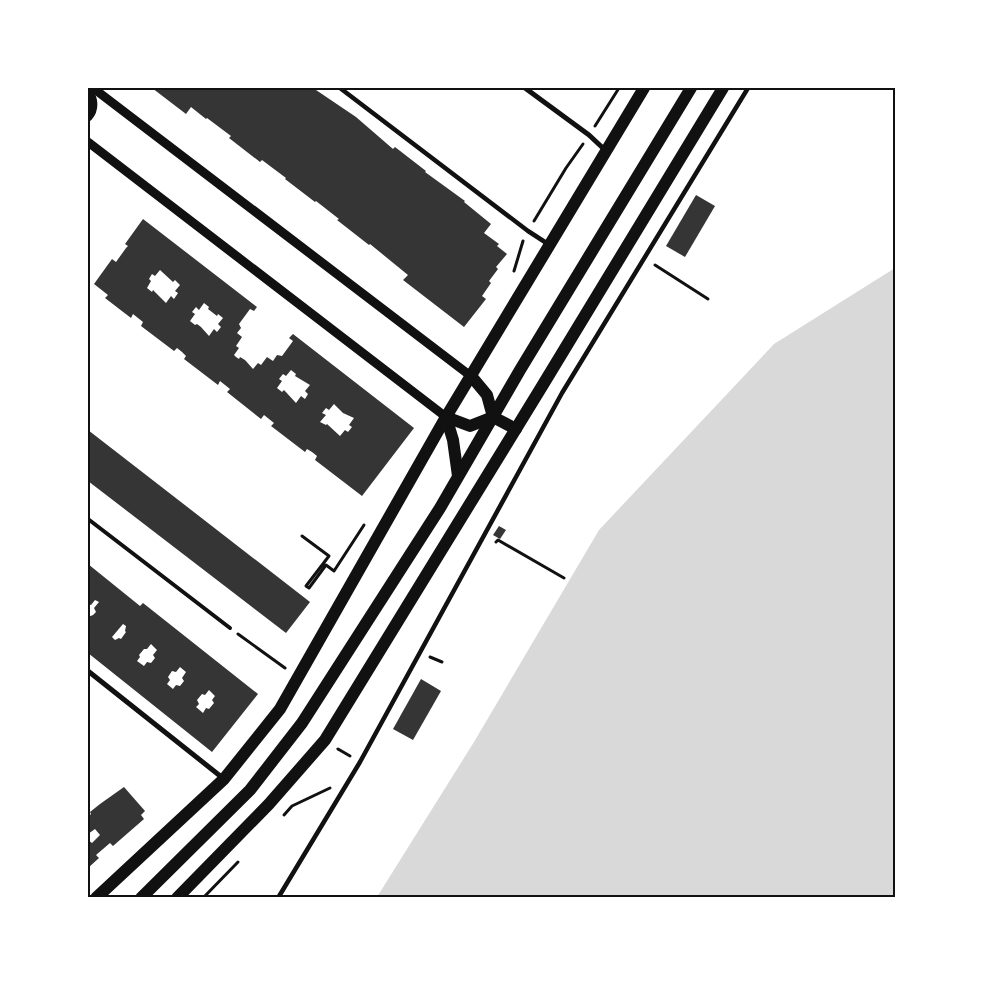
<svg xmlns="http://www.w3.org/2000/svg" width="983" height="985" font-family="Montserrat,sans-serif">
  <style>
    .water { fill: #d9d9d9 }
    .building { fill: #353535; fill-rule: evenodd }
    .lines { fill: none; stroke-linecap: round; stroke-linejoin: round }
    .path { stroke: #111; stroke-width: 3 }
    .service { stroke: #111; stroke-width: 4 }
    .pedestrian { stroke: #111; stroke-width: 4.5 }
    .minor { stroke: #111; stroke-width: 5 }
    .tertiary { stroke: #111; stroke-width: 9 }
    .primary { stroke: #111; stroke-width: 12 }
    .neatline { fill: none; stroke: #111; stroke-width: 2 }
  </style>
  <rect width="100%" height="100%" fill="#fff"/>
  <path class="water" d="M895,268V897H377L474,742L599,530L774,344Z"/>
  <g class="building">
    <path d="M152,88H317L316,90L356,117L393,149L395,147L426,171L425,172L465,201L464,202L491,224L484,233L499,244L497,246L507,254L496,267L498,269L489,281L491,283L482,296L486,299L464,327L403,280L408,275L370,244L369,245L337,220L339,219L316,201L315,202L285,179L286,178L262,160L260,162L229,138L231,136L207,118L206,119L191,107L186,114Z"/>
    <path d="M696,195L715,206L685,257L666,246Z"/>
    <path d="M143,219L257,307L254,311L250,309L239,324L241,328L237,333L242,337L236,346L239,348L234,355L236,357L239,359L240,357L245,360L253,369L258,363L261,365L267,357L273,361L277,355L282,356L293,341L289,338L293,334L414,428L362,496L315,460L317,456L312,452L307,449L305,452L271,426L274,423L264,415L261,419L227,392L230,389L220,381L218,385L184,359L186,356L182,352L177,348L174,351L141,326L143,322L133,314L131,318L105,298L108,295L94,284L112,259L116,262L126,248L128,246L125,244ZM160,270L173,282L175,280L180,285L175,291L178,293L174,299L171,296L166,303L153,290L152,292L147,288L151,281L149,279L152,274L155,276ZM204,303L209,307L208,309L217,316L218,314L223,318L218,324L221,327L217,332L214,329L209,336L201,327L197,324L195,325L190,321L195,314L192,312L196,307L199,310ZM291,370L296,374L295,376L310,385L305,391L308,394L305,399L301,396L296,403L284,390L282,392L277,388L282,381L279,379L283,374L286,376ZM334,404L343,413L354,418L349,425L352,427L348,432L345,430L340,436L327,424L326,425L320,422L326,415L322,413L326,408L329,410Z"/>
    <path d="M88,430L310,602L286,633L88,481Z"/>
    <path d="M499,526L506,530L500,539L493,535Z"/>
    <path d="M88,564L140,606L143,603L258,694L212,752L88,653V617L93,615L96,612L94,608L99,602L95,600L91,605L88,604ZM123,624L126,626L125,631L126,632L121,639L119,638L115,640L112,637ZM151,644L157,650L153,655L155,658L151,663L147,662L144,666L137,661L140,657L139,655L144,649H147ZM180,667L186,672L182,678L184,681L180,686L176,685L173,689L167,684L170,680L168,677L172,671L176,672ZM209,690L215,696L212,700L214,703L209,709L206,708L203,713L196,707L199,704L197,700L202,694L205,695Z"/>
    <path d="M421,679L441,691L413,740L393,729Z"/>
    <path d="M124,787L145,811L141,815L144,819L113,846L110,843L96,855L99,858L88,868V840L92,843L100,835L95,829L88,834V817L91,814L90,812L100,804Z"/>
  </g>
  <g class="lines">
    <g class="path">
      <path d="M595,126L619,88"/>
      <path d="M534,221L566,168L583,144"/>
      <path d="M655,265L708,299"/>
      <path d="M514,271L523,241"/>
      <path d="M302,536L329,556L306,586L309,588L326,565L334,571L364,525"/>
      <path d="M496,542L498,540L564,578"/>
      <path d="M238,634L285,668"/>
      <path d="M430,657L442,662"/>
      <path d="M338,749L350,756"/>
      <path d="M284,815L292,806L330,788"/>
      <path d="M203,898L238,862"/>
    </g>
    <path class="service" d="M88,519L230,628"/>
    <g class="pedestrian">
      <path d="M340,88L528,231L548,244"/>
      <path d="M278,898L360,762L562,393L748,88"/>
    </g>
    <g class="minor">
      <path d="M525,88L589,135L605,150"/>
      <path d="M88,671L224,779"/>
    </g>
    <g class="tertiary">
      <path d="M93,88L472,377"/>
      <path d="M88,91C94,99 95,109 88,117"/>
      <path d="M88,142L446,417"/>
    </g>
    <g class="primary">
      <path d="M472,377L487,395L493,417"/>
      <path d="M446,417L453,440L458,476"/>
      <path d="M446,417L470,426L493,417"/>
      <path d="M493,417L516,429"/>
      <path d="M96,898L224,779L280,709L446,417L644,88"/>
      <path d="M141,898L250,790L302,723L440,508L520,370L691,88"/>
      <path d="M177,898L269,804L325,740L544,383L723,88"/>
    </g>
  </g>
  <rect width="983" height="985" fill="none" stroke="#ffffff" stroke-width="178"/>
  <rect x="89" y="89" width="805" height="807" class="neatline"/>
</svg>
